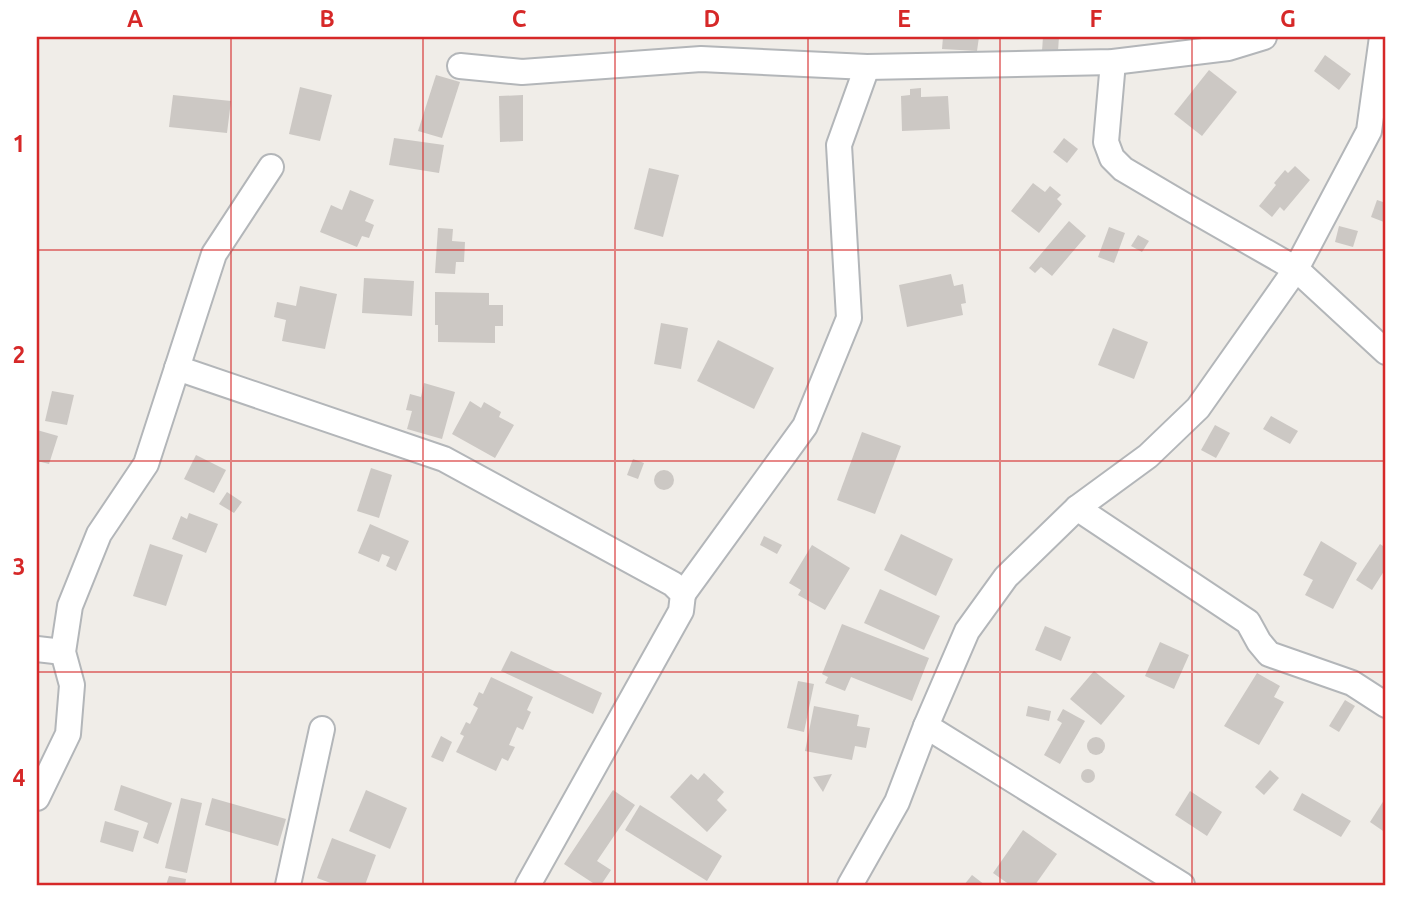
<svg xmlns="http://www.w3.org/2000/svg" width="1423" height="922" font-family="Ubuntu,sans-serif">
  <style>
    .building { fill: #ccc8c4 }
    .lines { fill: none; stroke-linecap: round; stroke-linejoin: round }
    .street-casing { stroke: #b3b6b9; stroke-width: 28 }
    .street { stroke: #fff; stroke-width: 24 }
    .grid { fill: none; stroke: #d62828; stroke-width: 2; stroke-opacity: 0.55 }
    .neatline { fill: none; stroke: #d62828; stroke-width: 2.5 }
    .grid-label { font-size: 23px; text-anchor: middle; font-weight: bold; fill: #d62828 }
  </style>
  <rect width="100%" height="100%" fill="#f0ede8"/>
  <g class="building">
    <path d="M943,37H979L977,51L942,49Z"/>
    <path d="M1043,37H1059L1058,51H1042Z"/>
    <path d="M1325,55L1351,74L1339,90L1314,71Z"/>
    <path d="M1209,70L1237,92L1202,136L1174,114Z"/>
    <path d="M436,75L460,82L442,138L418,131Z"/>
    <path d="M300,87L332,95L320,141L289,134Z"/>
    <path d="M921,88V97L948,96L950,129L902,131L901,96L910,95V89Z"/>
    <path d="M173,95L231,101L227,133L169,127Z"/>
    <path d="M523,95V141L500,142L499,96Z"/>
    <path d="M394,138L444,145L439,173L389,165Z"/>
    <path d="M1064,138L1078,149L1067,163L1053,152Z"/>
    <path d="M1295,166L1310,180L1284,211L1280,207L1272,217L1259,206L1276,185L1274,183L1285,170L1288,173Z"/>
    <path d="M649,168L679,175L663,237L634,229Z"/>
    <path d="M1033,183L1045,192L1050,186L1061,195L1057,199L1062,204L1039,233L1011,211Z"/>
    <path d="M350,190L374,200L365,221L374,225L369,238L362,236L357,247L320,232L331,205L342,210Z"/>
    <path d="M1377,200L1386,203L1384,222L1371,217Z"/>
    <path d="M1069,221L1086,236L1052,276L1041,267L1035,273L1029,268Z"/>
    <path d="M1339,226L1358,231L1353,247L1335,242Z"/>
    <path d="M1109,227L1125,233L1114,263L1098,257Z"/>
    <path d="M438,228L453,229L452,241L465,242L464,262H456L455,274L435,273Z"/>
    <path d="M1138,235L1149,241L1142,252L1131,246Z"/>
    <path d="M951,274L954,286L963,284L966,303L961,304L963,315L907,327L899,285Z"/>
    <path d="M364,278L414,281L412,316L362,313Z"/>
    <path d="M300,286L337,294L325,349L282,341L286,320L274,317L277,302L296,306Z"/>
    <path d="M435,292L489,293V305H503V326H495V343L438,342V325H435Z"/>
    <path d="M661,323L688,328L681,369L654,364Z"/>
    <path d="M1113,328L1148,342L1134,379L1098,365Z"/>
    <path d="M718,340L774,368L754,409L697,381Z"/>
    <path d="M424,383L455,392L442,439L407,429L412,411L406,410L410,394L421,397Z"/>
    <path d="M52,391L74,395L67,425L45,421Z"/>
    <path d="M470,401L481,408L484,402L501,412L499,417L514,425L495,458L452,434Z"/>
    <path d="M1271,416L1298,431L1290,444L1263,429Z"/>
    <path d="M1215,425L1230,433L1216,458L1201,450Z"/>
    <path d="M37,430L58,436L49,464L37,461Z"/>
    <path d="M862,432L901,446L875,514L837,500Z"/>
    <path d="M196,455L226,470L214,493L184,479Z"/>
    <path d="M633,459L644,463L638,479L627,475Z"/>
    <path d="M371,468L392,475L379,518L357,511Z"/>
    <circle cx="664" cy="480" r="10"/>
    <path d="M227,492L242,502L234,513L219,504Z"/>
    <path d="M189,513L218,524L206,553L172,539L181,516L187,519Z"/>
    <path d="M370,524L409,541L396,571L386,566L390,557L382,554L379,562L358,553Z"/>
    <path d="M901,534L953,559L936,596L884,570Z"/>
    <path d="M764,536L782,545L777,554L760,545Z"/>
    <path d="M1321,541L1357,563L1333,609L1305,595L1313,580L1303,575Z"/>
    <path d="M150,544L183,555L166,606L133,596Z"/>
    <path d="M1380,544L1386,548V568L1372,590L1356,580Z"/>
    <path d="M812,545L850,568L825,610L798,595L801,590L789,583Z"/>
    <path d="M880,589L940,616L924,650L864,623Z"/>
    <path d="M842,624L929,658L912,701L851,677L845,691L825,683L828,677L822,674Z"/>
    <path d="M1045,626L1071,637L1061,661L1035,650Z"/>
    <path d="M1160,642L1189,655L1174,689L1145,676Z"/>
    <path d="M511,651L602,693L593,714L501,671Z"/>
    <path d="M1094,671L1125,696L1101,725L1070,699Z"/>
    <path d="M1257,673L1280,686L1274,697L1284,702L1259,745L1224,726Z"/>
    <path d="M491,677L533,697L527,710L531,712L523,730L517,727L509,745L515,747L508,761L502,758L496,771L456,752L464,736L460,734L466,722L470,724L478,708L473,705L479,692L483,694Z"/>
    <path d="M798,681L814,684L804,732L787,728Z"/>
    <path d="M1345,700L1355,706L1339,732L1329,726Z"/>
    <path d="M814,706L859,715L857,726L870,728L866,748L855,746L852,760L805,751Z"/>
    <path d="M1028,706L1051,711L1049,721L1026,716Z"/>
    <path d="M1063,709L1085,721L1060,764L1044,755L1062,723L1057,720Z"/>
    <path d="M441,736L452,742L443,762L431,757Z"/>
    <circle cx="1096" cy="746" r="9"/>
    <circle cx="1088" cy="776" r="7"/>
    <path d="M1270,770L1279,778L1264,795L1255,787Z"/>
    <path d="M704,773L724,792L717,800L727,810L707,832L670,797L691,774L698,780Z"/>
    <path d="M832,774L823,792L813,777Z"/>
    <path d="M121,785L172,803L158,844L143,838L148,823L114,810Z"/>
    <path d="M366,790L407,808L390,849L349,831Z"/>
    <path d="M613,790L635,805L597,861L611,870L601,885H596L564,864Z"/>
    <path d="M1190,791L1222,812L1207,836L1175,815Z"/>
    <path d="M1302,793L1351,821L1341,837L1293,810Z"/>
    <path d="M1386,797V833L1370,822Z"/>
    <path d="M181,798L202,803L187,873L165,868Z"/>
    <path d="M212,798L286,819L278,846L205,825Z"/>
    <path d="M640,805L722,856L707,881L625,830Z"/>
    <path d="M105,821L139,831L133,852L100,842Z"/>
    <path d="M1023,830L1057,854L1035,885H1010L993,873Z"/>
    <path d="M332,838L376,855L365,885H336L317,878Z"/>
    <path d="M972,875L985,885H964Z"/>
    <path d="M169,876L186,879L185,885H166Z"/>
  </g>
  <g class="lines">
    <g class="street-casing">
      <g id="street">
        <path d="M1113,62L1106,142L1112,158L1123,169L1184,205L1296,269L1386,352"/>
        <path d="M460,66L522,72L701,59L867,67L1113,62L1228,48L1264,37"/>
        <path d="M177,368L444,459L673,584L683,594L681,611L528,885"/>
        <path d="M1077,508L1248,622L1259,642L1269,654L1352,683L1386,705"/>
        <path d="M683,594L805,426L849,318L839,145L867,67"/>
        <path d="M37,649L63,652"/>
        <path d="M926,726L1182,885"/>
        <path d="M37,798L68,734L72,685L63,652L70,606L99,534L146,464L214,254L271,167"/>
        <path d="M288,885L322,729"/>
        <path d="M850,885L897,802L926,726L967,631L1006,577L1077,508L1148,456L1198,408L1296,269L1369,131L1382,37"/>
      </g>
    </g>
    <use href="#street" class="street"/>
  </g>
  <path class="grid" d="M231,37V885M423,37V885M615,37V885M808,37V885M1000,37V885M1192,37V885M37,250H1386M37,461H1386M37,672H1386"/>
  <rect width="1423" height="922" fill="none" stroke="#ffffff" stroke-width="77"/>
  <rect x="38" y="38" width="1346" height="846" class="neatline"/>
  <g class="grid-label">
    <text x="135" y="27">A</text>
    <text x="327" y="27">B</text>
    <text x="519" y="27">C</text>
    <text x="712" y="27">D</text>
    <text x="904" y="27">E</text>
    <text x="1096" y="27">F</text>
    <text x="1288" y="27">G</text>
    <text x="19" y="152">1</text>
    <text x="19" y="363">2</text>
    <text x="19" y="575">3</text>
    <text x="19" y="786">4</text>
  </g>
</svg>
